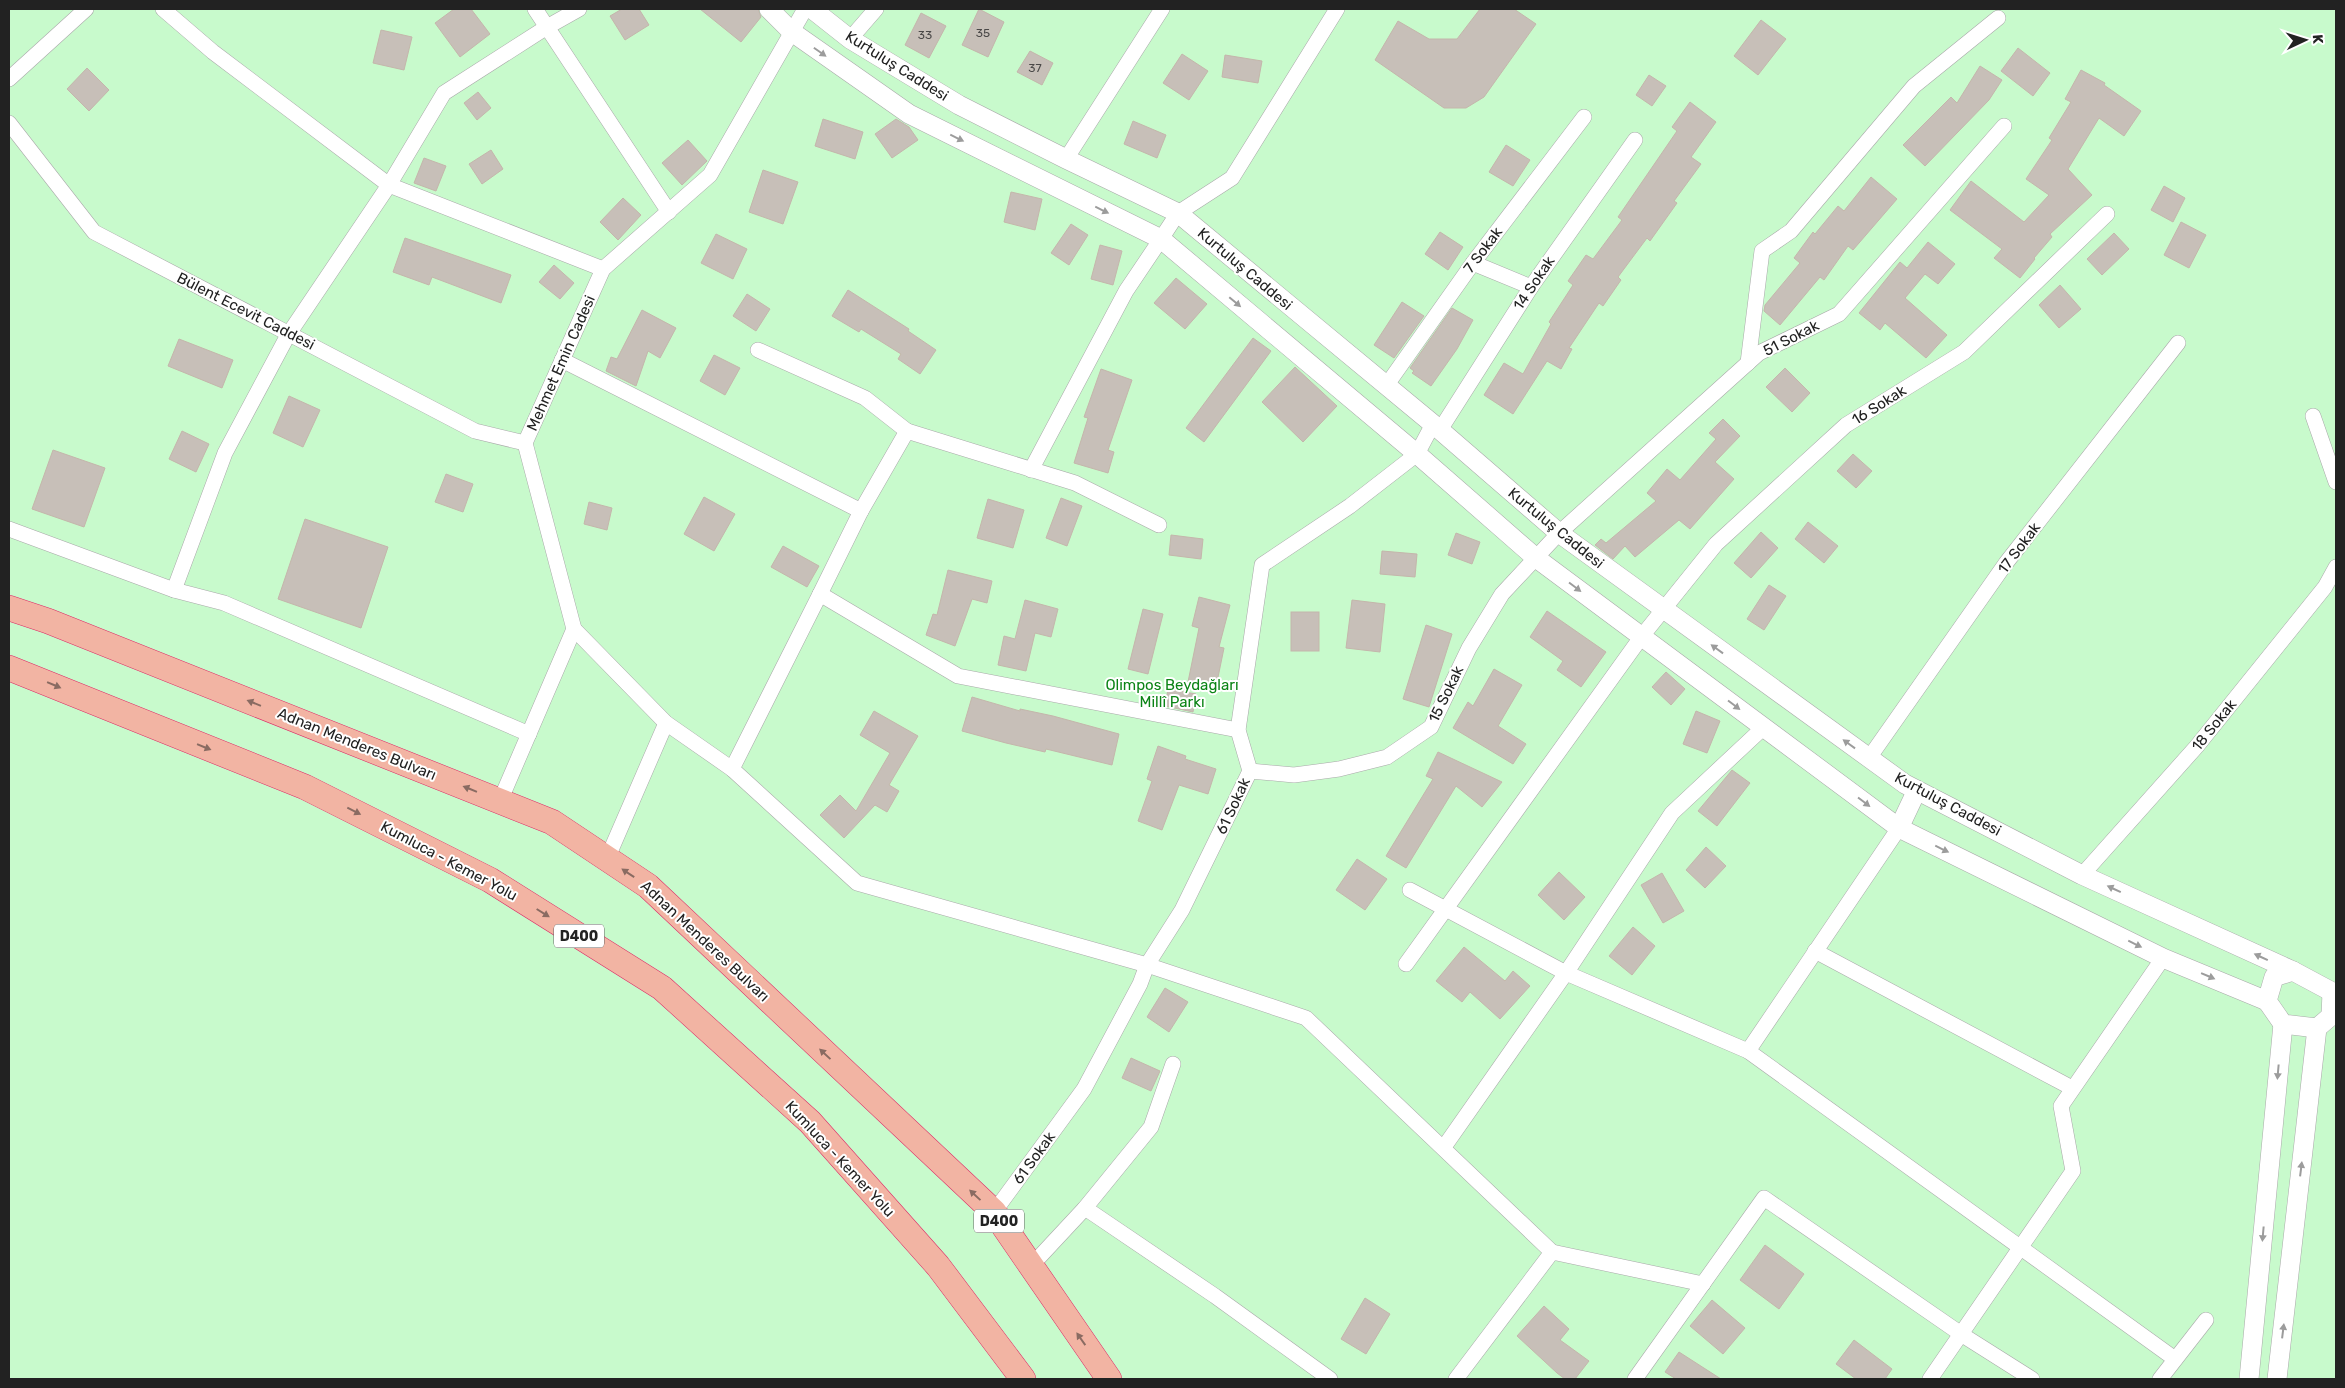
<svg xmlns="http://www.w3.org/2000/svg" width="2345" height="1388" font-family="Rubik,sans-serif">
  <style>
    .park { fill: #c8facc }
    .building { fill: #c7bfb8; stroke: #c4b6ab }
    .lines { fill: none; stroke-linecap: round; stroke-linejoin: round }
    .minor-casing { stroke: #a9a9a9; stroke-width: 16 }
    .tertiary-casing { stroke: #a9a9a9; stroke-width: 20 }
    .trunk-casing { stroke: #dc2a67; stroke-width: 26 }
    .minor { stroke: #fff; stroke-width: 15 }
    .tertiary { stroke: #fff; stroke-width: 19 }
    .trunk { stroke: #f2b4a3; stroke-width: 25 }
    .oneway { fill: #9c9c9c }
    .oneway2 { fill: #8a6b62 }
    .labels { text-anchor: middle; dominant-baseline: central; stroke-width: 4; stroke-linejoin: round; paint-order: stroke }
    .number-label { font-size: 12px; fill: #4b4948 }
    .shield { fill: #fff; stroke: #646464; stroke-width: 1 }
    .shield-label { font-size: 14px; font-weight: bold; fill: #222 }
    .street-label { font-size: 15px; fill: #222; stroke: #fff }
    .park-label { font-size: 15px; fill: #0c8416; stroke: #fff }
  </style>
  <rect width="100%" height="100%" fill="#f2efe9"/>
  <rect class="park" x="9" y="9" width="2327" height="1370"/>
  <g class="building">
    <path d="M454,9H471L490,34L460,57L435,23Z"/>
    <path d="M622,9H639L649,25L625,40L610,16Z"/>
    <path d="M700,9H758L761,17L741,42Z"/>
    <path d="M979,9L1004,22L988,57L962,45Z"/>
    <path d="M1480,9H1514L1536,24L1484,97L1466,108H1444L1375,60L1398,21L1429,39H1457Z"/>
    <path d="M921,13L946,26L929,58L905,45Z"/>
    <path d="M1761,20L1786,39L1758,75L1734,56Z"/>
    <path d="M381,30L412,37L404,70L373,63Z"/>
    <path d="M2018,48L2050,73L2033,96L2001,71Z"/>
    <path d="M1030,51L1053,63L1042,85L1017,72Z"/>
    <path d="M1182,54L1208,71L1189,100L1163,83Z"/>
    <path d="M1225,55L1262,61L1258,83L1222,77Z"/>
    <path d="M1980,66L2002,80L1989,100L1925,166L1903,145L1951,97L1957,103Z"/>
    <path d="M87,68L109,90L89,111L67,89Z"/>
    <path d="M2081,70L2105,83L2104,85L2141,111L2124,136L2099,118L2068,169L2092,195L2050,234L2052,237L2034,258L2035,259L2020,278L1994,258L2002,249L1950,210L1971,181L2024,222L2049,195L2026,179L2052,140L2049,138L2071,102L2065,99Z"/>
    <path d="M1649,75L1666,86L1652,106L1636,95Z"/>
    <path d="M478,92L491,108L477,120L464,103Z"/>
    <path d="M1690,102L1716,122L1691,157L1701,164L1674,201L1677,203L1650,241L1647,238L1618,277L1621,280L1603,306L1599,303L1569,348L1572,349L1561,369L1547,361L1513,414L1484,395L1504,363L1523,374L1551,324L1549,322L1573,285L1568,281L1586,255L1593,259L1622,220L1618,217L1677,131L1672,127Z"/>
    <path d="M823,119L863,132L855,159L815,146Z"/>
    <path d="M896,119L909,127L918,140L892,158L875,134Z"/>
    <path d="M1133,121L1166,135L1157,158L1124,144Z"/>
    <path d="M688,140L707,161L682,185L662,163Z"/>
    <path d="M1506,145L1530,160L1513,186L1489,172Z"/>
    <path d="M491,150L503,169L482,184L469,164Z"/>
    <path d="M424,158L446,166L436,191L414,183Z"/>
    <path d="M763,170L798,182L783,224L749,212Z"/>
    <path d="M1871,177L1897,199L1853,250L1848,246L1824,280L1820,277L1780,325L1764,311L1765,305L1800,263L1794,258L1813,232L1815,234L1838,206L1844,211Z"/>
    <path d="M2164,186L2185,198L2173,222L2151,210Z"/>
    <path d="M1011,192L1042,199L1035,230L1004,222Z"/>
    <path d="M623,198L641,215L618,240L600,222Z"/>
    <path d="M2181,222L2206,235L2189,268L2164,255Z"/>
    <path d="M1071,224L1088,235L1069,265L1051,253Z"/>
    <path d="M1440,232L1463,247L1448,270L1425,254Z"/>
    <path d="M2114,233L2129,249L2102,275L2087,259Z"/>
    <path d="M716,234L747,249L733,279L701,263Z"/>
    <path d="M405,238L511,275L501,303L432,277L429,285L393,272Z"/>
    <path d="M1928,242L1955,264L1938,284L1925,274L1905,298L1947,335L1926,358L1885,323L1880,330L1859,313L1900,262L1907,268Z"/>
    <path d="M1100,245L1122,251L1113,285L1091,279Z"/>
    <path d="M554,265L574,283L560,299L539,282Z"/>
    <path d="M1176,278L1207,304L1185,329L1154,303Z"/>
    <path d="M2060,285L2081,309L2059,328L2039,305Z"/>
    <path d="M848,290L909,329L908,331L936,350L920,374L898,359L901,354L861,329L859,332L832,316Z"/>
    <path d="M747,294L770,309L756,331L733,316Z"/>
    <path d="M1402,302L1424,316L1394,358L1374,345Z"/>
    <path d="M1452,308L1473,320L1457,349L1431,386L1412,373L1414,371L1410,368Z"/>
    <path d="M642,310L676,328L660,358L648,351L636,386L606,371L611,357L617,359Z"/>
    <path d="M1253,338L1271,351L1204,442L1186,428Z"/>
    <path d="M179,339L233,360L222,388L168,366Z"/>
    <path d="M714,355L740,368L725,395L700,381Z"/>
    <path d="M1295,367L1337,406L1303,442L1262,402Z"/>
    <path d="M1785,368L1810,393L1792,412L1766,387Z"/>
    <path d="M1101,369L1132,380L1108,450L1114,452L1108,473L1074,463L1088,418L1084,417Z"/>
    <path d="M289,396L320,410L303,447L273,433Z"/>
    <path d="M1723,419L1740,436L1715,462L1734,479L1690,529L1679,520L1635,557L1625,546L1613,559L1595,545L1601,539L1606,543L1656,501L1647,493L1667,469L1680,480L1716,439L1709,433Z"/>
    <path d="M182,431L209,444L196,472L169,459Z"/>
    <path d="M53,450L105,468L84,527L32,509Z"/>
    <path d="M1853,454L1872,471L1856,488L1837,471Z"/>
    <path d="M446,474L473,484L463,512L435,502Z"/>
    <path d="M704,497L735,514L714,551L684,534Z"/>
    <path d="M1061,498L1082,506L1067,546L1046,538Z"/>
    <path d="M988,499L1024,510L1013,548L977,538Z"/>
    <path d="M589,502L612,508L607,530L584,524Z"/>
    <path d="M305,519L388,547L361,628L278,599Z"/>
    <path d="M1808,522L1838,546L1824,563L1795,539Z"/>
    <path d="M1761,532L1778,548L1751,578L1734,563Z"/>
    <path d="M1456,533L1480,542L1472,564L1448,555Z"/>
    <path d="M1171,535L1203,539L1201,559L1169,555Z"/>
    <path d="M783,546L819,566L807,587L771,567Z"/>
    <path d="M1382,551L1417,554L1415,577L1380,574Z"/>
    <path d="M948,570L992,581L987,603L972,599L955,646L926,635L933,614L937,615Z"/>
    <path d="M1769,585L1786,596L1764,630L1747,619Z"/>
    <path d="M1199,597L1230,605L1219,647L1224,648L1216,687L1188,682L1199,628L1192,626Z"/>
    <path d="M1025,600L1058,609L1051,637L1035,633L1026,671L998,665L1004,636L1015,639Z"/>
    <path d="M1352,600L1385,604L1380,652L1346,648Z"/>
    <path d="M1143,609L1163,614L1148,674L1128,669Z"/>
    <path d="M1547,611L1606,652L1581,687L1557,670L1563,661L1530,637Z"/>
    <rect x="1291" y="612" width="28" height="39"/>
    <path d="M1426,625L1452,634L1429,707L1403,699Z"/>
    <path d="M1494,669L1522,685L1498,726L1526,744L1513,764L1453,728L1468,702L1473,706Z"/>
    <path d="M1666,672L1685,689L1671,705L1652,687Z"/>
    <path d="M1168,689L1196,694L1193,712L1165,706Z"/>
    <path d="M972,697L1020,711V709L1053,716L1119,734L1112,765L1046,749L1045,752L1006,743L962,731Z"/>
    <path d="M874,711L918,736L889,785L899,791L887,812L875,805L844,838L820,815L840,795L856,811L890,753L860,735Z"/>
    <path d="M1696,711L1720,721L1707,753L1683,744Z"/>
    <path d="M1158,746L1186,756L1185,759L1216,769L1208,794L1179,785L1162,830L1138,821L1152,781L1147,779Z"/>
    <path d="M1438,752L1502,782L1482,807L1456,786L1406,868L1386,856L1433,779L1426,776Z"/>
    <path d="M1732,770L1750,783L1717,826L1698,811Z"/>
    <path d="M1706,847L1726,866L1705,888L1686,870Z"/>
    <path d="M1357,859L1387,879L1365,910L1336,890Z"/>
    <path d="M1559,872L1585,897L1564,920L1538,895Z"/>
    <path d="M1662,873L1684,911L1663,923L1641,885Z"/>
    <path d="M1633,927L1655,946L1632,975L1609,956Z"/>
    <path d="M1464,947L1505,981L1513,971L1530,986L1500,1019L1470,992L1462,1002L1436,981Z"/>
    <path d="M1165,988L1188,1002L1169,1032L1147,1017Z"/>
    <path d="M1131,1058L1160,1071L1151,1091L1122,1078Z"/>
    <path d="M1765,1245L1804,1274L1779,1309L1740,1280Z"/>
    <path d="M1365,1298L1390,1314L1366,1354L1341,1339Z"/>
    <path d="M1712,1300L1745,1328L1723,1354L1690,1326Z"/>
    <path d="M1544,1306L1569,1329L1560,1340L1589,1361L1575,1379H1565L1557,1373L1517,1336Z"/>
    <path d="M1854,1340L1892,1369L1885,1379H1856L1836,1364Z"/>
    <path d="M1679,1352L1721,1379H1676L1665,1372Z"/>
  </g>
  <g class="lines">
    <g class="minor-casing">
      <g id="minor">
        <path d="M163,9L213,52L389,185L603,269"/>
        <path d="M535,9L669,212"/>
        <path d="M850,39L876,9"/>
        <path d="M9,79L86,9"/>
        <path d="M9,123L94,232L475,431L525,443"/>
        <path d="M1066,159L1162,9"/>
        <path d="M1473,263L1531,287"/>
        <path d="M758,350L865,398L907,431"/>
        <path d="M562,360L861,511"/>
        <path d="M1748,363L1762,251L1791,231L1914,86L1998,18"/>
        <path d="M1386,386L1473,263L1584,117"/>
        <path d="M2313,416L2336,482"/>
        <path d="M1440,430L1531,287L1635,140"/>
        <path d="M1031,470L1126,291L1161,239L1178,213L1232,178L1337,9"/>
        <path d="M9,529L174,590L224,603L529,734"/>
        <path d="M174,590L225,453L288,335L389,185L444,93L547,27L579,9"/>
        <path d="M820,594L861,511L907,431L1075,483L1159,525"/>
        <path d="M574,629L666,723L732,769L820,594L958,676L1238,730"/>
        <path d="M1764,727L1672,813L1566,973L1748,1051L1899,828"/>
        <path d="M1869,758L2006,563L2178,343"/>
        <path d="M732,769L857,883L1147,965L1306,1018L1552,1252"/>
        <path d="M1250,771L1294,775L1339,769L1387,757L1431,727L1469,648L1502,594L1559,533L1759,353L1839,314L2004,126"/>
        <path d="M500,801L574,629L525,443L603,269L710,175L805,9"/>
        <path d="M607,859L666,723"/>
        <path d="M2082,875L2197,746L2325,587L2336,567"/>
        <path d="M1410,890L1566,973L1444,1147"/>
        <path d="M1815,951L2072,1088"/>
        <path d="M1406,964L1642,636L1716,544L1846,425L1964,352L2107,214"/>
        <path d="M1748,1051L2175,1359"/>
        <path d="M1085,1208L1215,1296L1330,1379"/>
        <path d="M994,1212L1084,1089L1140,984L1147,965L1182,910L1250,771L1238,730L1262,565L1350,506L1417,454L1433,424"/>
        <path d="M1031,1266L1085,1208L1151,1127L1173,1064"/>
        <path d="M1456,1379L1552,1252L1703,1284"/>
        <path d="M1635,1379L1764,1198L1964,1336L2032,1379"/>
        <path d="M1930,1379L2073,1171L2061,1106L2163,958"/>
        <path d="M2160,1379L2206,1320"/>
      </g>
    </g>
    <g class="tertiary-casing">
      <g id="tertiary">
        <path d="M769,9L792,32L909,114L1161,239L1417,454L1536,558L1899,828L2163,958L2267,1001"/>
        <path d="M812,9L850,39L959,105L1066,159L1178,213L1433,424L1559,533L1905,784L2082,875L2293,971L2336,994"/>
        <path d="M1899,828L1917,790"/>
        <path d="M2293,971L2274,977L2267,1001L2283,1024L2317,1028L2331,1016L2332,992"/>
        <path d="M2249,1379L2283,1024"/>
        <path d="M2277,1379L2317,1028"/>
      </g>
    </g>
    <g class="trunk-casing">
      <g id="trunk">
        <path d="M9,608L48,621L552,822L648,886L994,1212L1109,1379"/>
        <path d="M9,668L305,787L490,880L662,988L810,1122L938,1266L1023,1379"/>
      </g>
    </g>
    <use href="#minor" class="minor"/>
    <use href="#tertiary" class="tertiary"/>
    <use href="#trunk" class="trunk"/>
  </g>
  <defs><path id="oneway-solid" d="M-6-.8H1V-3.2L6.5 0L1 3.2V.8H-6Z" transform="scale(1.25)"/></defs>
  <g class="oneway">
    <use href="#oneway-solid" transform="translate(820 52) rotate(35)"/>
    <use href="#oneway-solid" transform="translate(957 138) rotate(26)"/>
    <use href="#oneway-solid" transform="translate(1102 210) rotate(26)"/>
    <use href="#oneway-solid" transform="translate(1235 302) rotate(40)"/>
    <use href="#oneway-solid" transform="translate(1575 587) rotate(37)"/>
    <use href="#oneway-solid" transform="translate(1717 649) rotate(-144)"/>
    <use href="#oneway-solid" transform="translate(1734 705) rotate(37)"/>
    <use href="#oneway-solid" transform="translate(1849 744) rotate(-144)"/>
    <use href="#oneway-solid" transform="translate(1864 802) rotate(37)"/>
    <use href="#oneway-solid" transform="translate(1942 849) rotate(26)"/>
    <use href="#oneway-solid" transform="translate(2114 889) rotate(-155)"/>
    <use href="#oneway-solid" transform="translate(2135 944) rotate(26)"/>
    <use href="#oneway-solid" transform="translate(2261 957) rotate(-155)"/>
    <use href="#oneway-solid" transform="translate(2208 976) rotate(23)"/>
    <use href="#oneway-solid" transform="translate(2278 1072) rotate(95)"/>
    <use href="#oneway-solid" transform="translate(2301 1169) rotate(-83)"/>
    <use href="#oneway-solid" transform="translate(2263 1234) rotate(95)"/>
    <use href="#oneway-solid" transform="translate(2283 1331) rotate(-83)"/>
  </g>
  <g class="oneway2">
    <use href="#oneway-solid" transform="translate(54 685) rotate(23)"/>
    <use href="#oneway-solid" transform="translate(254 703) rotate(-158)"/>
    <use href="#oneway-solid" transform="translate(204 747) rotate(22)"/>
    <use href="#oneway-solid" transform="translate(470 789) rotate(-158)"/>
    <use href="#oneway-solid" transform="translate(354 811) rotate(27)"/>
    <use href="#oneway-solid" transform="translate(628 873) rotate(-146)"/>
    <use href="#oneway-solid" transform="translate(543 913) rotate(32)"/>
    <use href="#oneway-solid" transform="translate(825 1054) rotate(-137)"/>
    <use href="#oneway-solid" transform="translate(975 1195) rotate(-137)"/>
    <use href="#oneway-solid" transform="translate(1081 1339) rotate(-125)"/>
  </g>
  <g class="labels">
    <g class="number-label">
      <text x="983" y="33">35</text>
      <text x="925" y="35">33</text>
      <text x="1035" y="68">37</text>
    </g>
    <g class="shield">
      <rect x="554" y="924.5" width="50" height="23" rx="4"/>
      <rect x="974" y="1209.5" width="50" height="23" rx="4"/>
    </g>
    <g class="shield-label">
      <text x="579" y="936">D400</text>
      <text x="999" y="1221">D400</text>
    </g>
    <g class="street-label">
      <text transform="translate(897 66) rotate(32)">Kurtuluş Caddesi</text>
      <text transform="translate(1483 250) rotate(-53)">7 Sokak</text>
      <text transform="translate(1245 269) rotate(40)">Kurtuluş Caddesi</text>
      <text transform="translate(1534 283) rotate(-56)">14 Sokak</text>
      <text transform="translate(246 311) rotate(27)">Bülent Ecevit Caddesi</text>
      <text transform="translate(1791 338) rotate(-27)">51 Sokak</text>
      <text transform="translate(561 363) rotate(-66)">Mehmet Emin Cadesi</text>
      <text transform="translate(1879 405) rotate(-32)">16 Sokak</text>
      <text transform="translate(1556 528) rotate(39)">Kurtuluş Caddesi</text>
      <text transform="translate(2019 548) rotate(-53)">17 Sokak</text>
      <text transform="translate(1446 694) rotate(-64)">15 Sokak</text>
      <text transform="translate(2214 725) rotate(-51)">18 Sokak</text>
      <text transform="translate(357 744) rotate(22)">Adnan Menderes Bulvarı</text>
      <text transform="translate(1948 804) rotate(28)">Kurtuluş Caddesi</text>
      <text transform="translate(1233 806) rotate(-65)">61 Sokak</text>
      <text transform="translate(449 861) rotate(28)">Kumluca - Kemer Yolu</text>
      <text transform="translate(705 941) rotate(43)">Adnan Menderes Bulvarı</text>
      <text transform="translate(1034 1158) rotate(-54)">61 Sokak</text>
      <text transform="translate(840 1159) rotate(47)">Kumluca - Kemer Yolu</text>
    </g>
    <g class="park-label">
      <text x="1172" y="685">Olimpos Beydağları<tspan x="1172" dy="17">Millî Parkı</tspan></text>
    </g>
  </g>
  <rect width="2345" height="1388" fill="none" stroke="#222222" stroke-width="20"/>
  <g transform="translate(2305 40) rotate(86)" stroke="#ffffff" stroke-width="4" paint-order="stroke">
  <path d="M0-4L9 19L0 12L-9 19Z" fill="#222222"/>
  <text y="-8" font-size="14" font-weight="bold" text-anchor="middle" fill="#222222">K</text>
  </g>
</svg>
